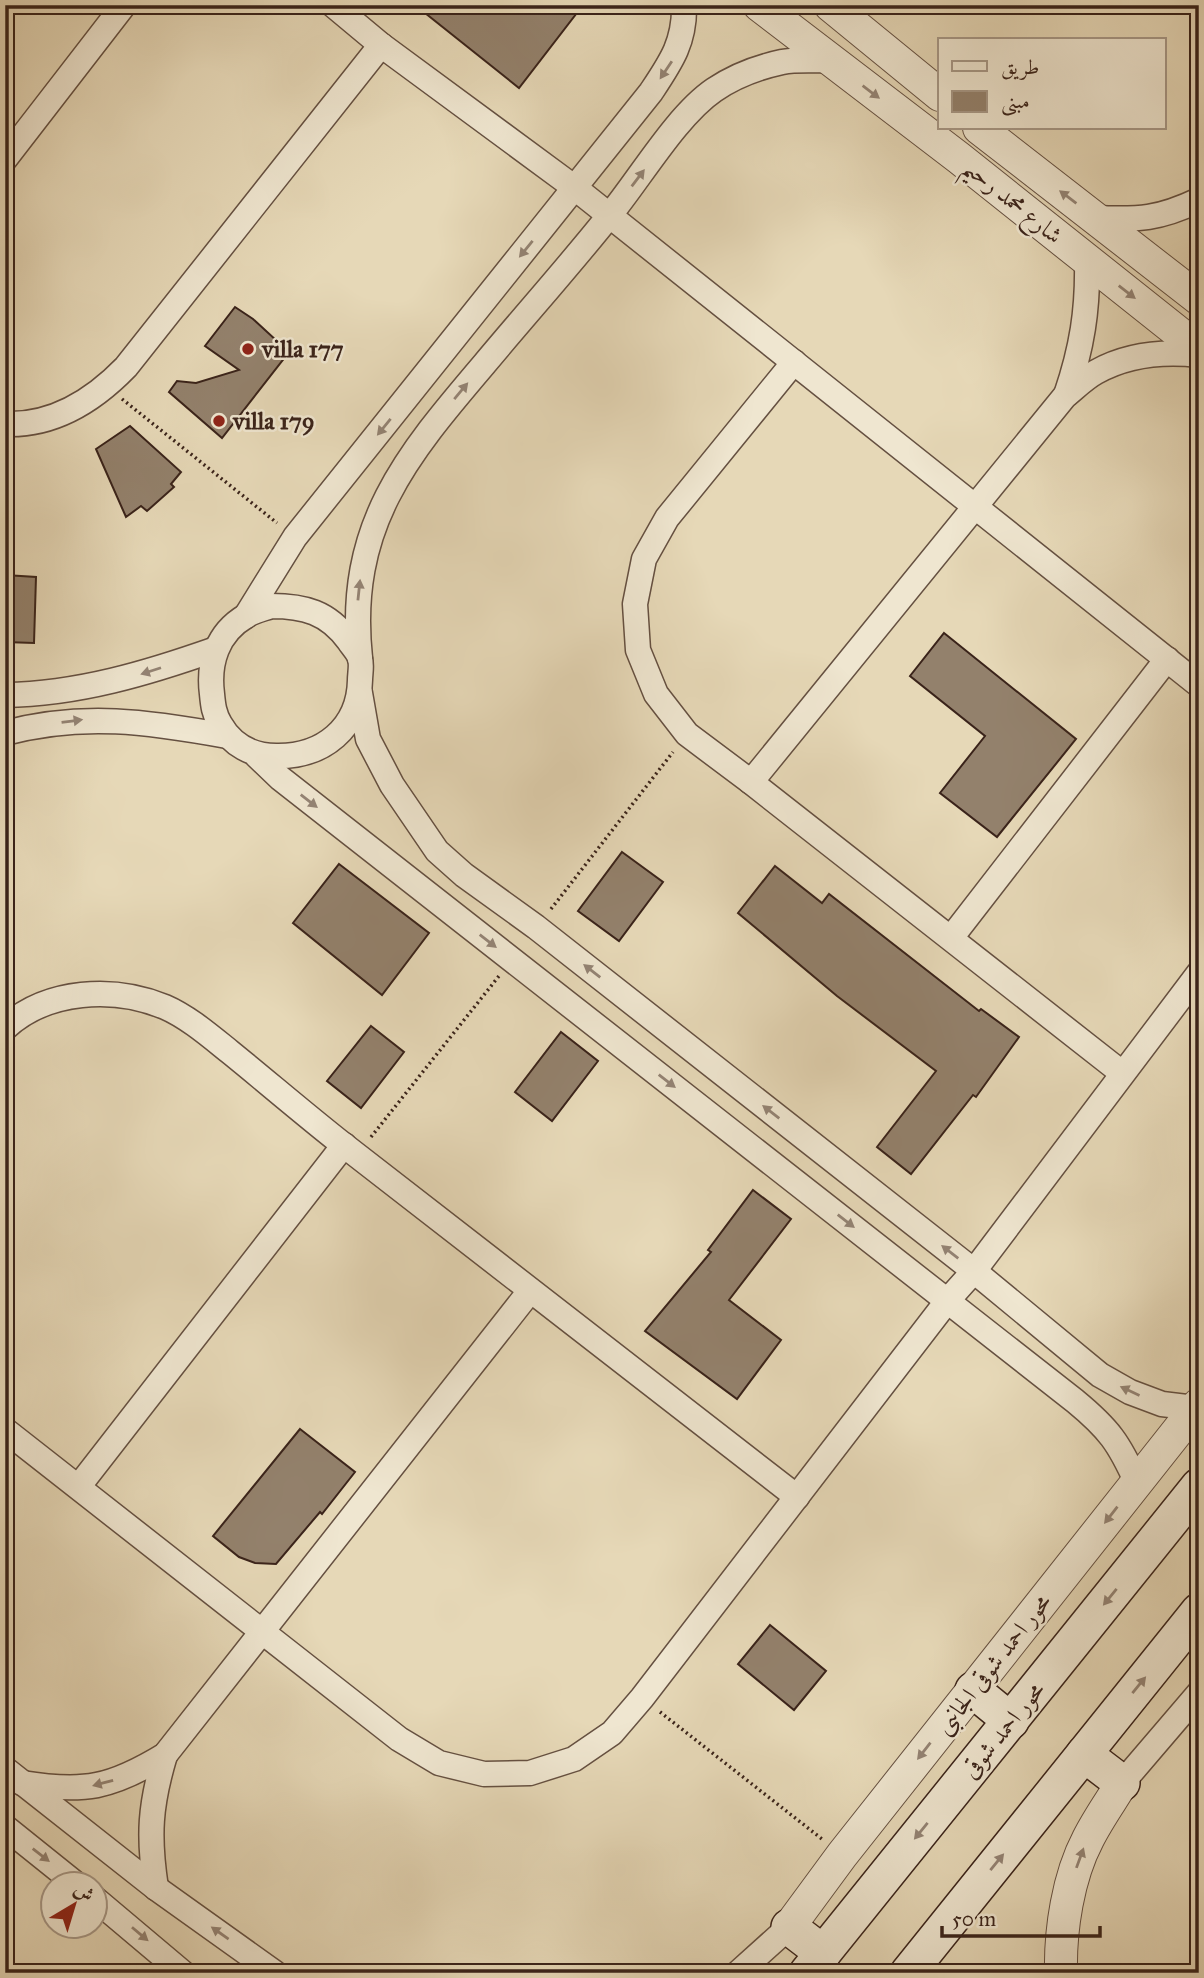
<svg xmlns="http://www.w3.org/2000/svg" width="1204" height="1978" font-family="'IM FELL Great Primer',Amiri,serif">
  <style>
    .building { fill: #93816c; stroke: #3a231a; stroke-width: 2 }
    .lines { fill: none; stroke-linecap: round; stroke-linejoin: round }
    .minor-casing { stroke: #655041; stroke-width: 27 }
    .tertiary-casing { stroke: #655041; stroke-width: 34 }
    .secondary-casing { stroke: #3a231a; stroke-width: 38 }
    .path { stroke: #3a231a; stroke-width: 3.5; stroke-dasharray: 2 3.5; stroke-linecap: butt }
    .minor { stroke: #efe6d0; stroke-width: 24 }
    .tertiary { stroke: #efe6d0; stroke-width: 32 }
    .secondary { stroke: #efe6d0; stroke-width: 35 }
    .oneway { fill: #948475 }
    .poi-dot { fill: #8f2418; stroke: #efe6d0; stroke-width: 2.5 }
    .labels { text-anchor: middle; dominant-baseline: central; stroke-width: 5; stroke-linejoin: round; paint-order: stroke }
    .street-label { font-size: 24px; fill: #3a231a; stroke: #efe6d0 }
    .poi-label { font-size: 24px; font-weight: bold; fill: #3a231a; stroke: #efe6d0; text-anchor: start }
  </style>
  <rect width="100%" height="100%" fill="#e6d8b7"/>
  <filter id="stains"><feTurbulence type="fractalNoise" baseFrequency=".00286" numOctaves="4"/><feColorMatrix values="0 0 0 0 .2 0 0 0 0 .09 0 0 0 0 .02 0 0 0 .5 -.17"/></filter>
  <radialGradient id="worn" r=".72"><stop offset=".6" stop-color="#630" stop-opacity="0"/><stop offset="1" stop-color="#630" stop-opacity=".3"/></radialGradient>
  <g class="building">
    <path d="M415,5H583L519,88Z"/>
    <path d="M235,307L253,319L289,352L222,438L169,392L177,381L196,383L239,370L205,346Z"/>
    <path d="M130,426L181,472L171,484L174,487L147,511L141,506L126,517L96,449Z"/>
    <path d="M5,575L36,577L34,643L5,642Z"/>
    <path d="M944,633L1076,739L997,837L940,793L985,736L910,676Z"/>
    <path d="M622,852L663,882L619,941L578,911Z"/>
    <path d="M339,864L429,933L382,995L293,923Z"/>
    <path d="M775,866L822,903L829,894L979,1011L981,1009L1019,1037L976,1097L973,1095L911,1174L877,1147L936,1071L837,996L738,913Z"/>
    <path d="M371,1026L404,1052L361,1108L327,1081Z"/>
    <path d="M561,1032L598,1061L552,1121L515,1092Z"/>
    <path d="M753,1190L791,1219L729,1300L781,1340L737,1399L645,1331L711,1252L708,1250Z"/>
    <path d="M300,1429L355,1472L322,1514L320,1512L276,1564L255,1563L239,1557L213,1536Z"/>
    <path d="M770,1625L826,1671L794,1710L738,1664Z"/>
  </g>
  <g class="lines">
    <g class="minor-casing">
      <g id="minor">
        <path d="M333,5L381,45L575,188L1199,685"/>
        <path d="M5,159L124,5"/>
        <path d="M1096,218C1139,220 1159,219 1199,200"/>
        <path d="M794,362L667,518L644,559L635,604L638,650L656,694L687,734L751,782L1122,1073"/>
        <path d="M1066,395C1082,348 1088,310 1087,261"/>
        <path d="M5,424C53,426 94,400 126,367L381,45"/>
        <path d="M271,606C304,606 328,612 349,641C352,646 359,653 360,659C362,665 360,674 360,680C359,728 323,757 276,756C252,756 232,745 220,724C214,714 213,705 212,694C208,663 217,633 246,616C253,611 263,609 271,606Z"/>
        <path d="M246,616L295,537L651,92C671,62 685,42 684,5"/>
        <path d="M360,658C346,526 406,456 486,362C527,313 569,266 609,216C639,180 676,116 714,90C733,77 759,67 782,62C797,59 814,61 830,60"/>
        <path d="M360,693L368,739L392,785L437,851L464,875L536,927L974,1271L1100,1375L1130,1392L1162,1404L1195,1408"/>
        <path d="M5,695C78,694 148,673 216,649"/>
        <path d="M5,733C83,712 149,722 227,736"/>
        <path d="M257,756L280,778L1075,1401C1109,1429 1119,1443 1137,1483"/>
        <path d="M751,782L1065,396C1075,388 1085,378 1096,372C1128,354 1163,351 1199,355"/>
        <path d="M951,938L1167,659"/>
        <path d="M5,1028C47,989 114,986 165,1007C188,1017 210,1036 230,1052C267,1082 303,1113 341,1143C492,1261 644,1379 797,1497"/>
        <path d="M5,1430L399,1739L439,1763L484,1774L530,1773L574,1759L612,1733L642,1698L948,1300L974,1271L1199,973"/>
        <path d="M79,1486L344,1145"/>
        <path d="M5,1769L156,1888L275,1973"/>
        <path d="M22,1783C84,1793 111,1788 165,1755L530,1291"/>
        <path d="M1122,1783L1199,1693"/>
        <path d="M5,1827L76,1884"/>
        <path d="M156,1888C148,1836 150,1805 165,1755"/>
        <path d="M94,1898L183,1973"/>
        <path d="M738,1973L789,1927"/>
      </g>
    </g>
    <g class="tertiary-casing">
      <g id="tertiary">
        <path d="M759,5L959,158L1199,349"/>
        <path d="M830,5L940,95"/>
        <path d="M979,128L1199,299"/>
        <path d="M789,1927L842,1855L1199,1404"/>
        <path d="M1061,1973C1060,1930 1068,1877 1088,1839C1098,1819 1111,1801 1122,1783"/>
      </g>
    </g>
    <g class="secondary-casing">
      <g id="secondary">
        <path d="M973,1690L1011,1721"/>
        <path d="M1084,1754L1122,1783"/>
        <path d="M789,1927L823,1953"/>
        <path d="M807,1973L1199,1486"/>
        <path d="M908,1973L1199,1611"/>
      </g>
    </g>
    <g class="path">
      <path d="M122,399L277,523"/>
      <path d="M551,909L673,752"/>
      <path d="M371,1137L499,976"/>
      <path d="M660,1712L822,1839"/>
    </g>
    <use href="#minor" class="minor"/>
    <use href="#tertiary" class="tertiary"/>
    <use href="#secondary" class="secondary"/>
  </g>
  <defs><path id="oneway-solid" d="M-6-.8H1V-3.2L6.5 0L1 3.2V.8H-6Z" transform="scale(1.75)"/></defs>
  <g class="oneway">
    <use href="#oneway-solid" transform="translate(666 70) rotate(124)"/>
    <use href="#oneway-solid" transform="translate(871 92) rotate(37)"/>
    <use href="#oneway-solid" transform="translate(638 178) rotate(-53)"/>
    <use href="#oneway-solid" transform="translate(1068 197) rotate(-143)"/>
    <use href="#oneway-solid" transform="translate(526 249) rotate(129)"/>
    <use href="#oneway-solid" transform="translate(1127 292) rotate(38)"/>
    <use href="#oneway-solid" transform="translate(461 391) rotate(-50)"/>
    <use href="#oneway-solid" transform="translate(384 427) rotate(129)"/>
    <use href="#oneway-solid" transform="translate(359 590) rotate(-84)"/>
    <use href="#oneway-solid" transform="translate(151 671) rotate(162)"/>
    <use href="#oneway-solid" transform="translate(72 721) rotate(-7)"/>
    <use href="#oneway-solid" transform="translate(309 801) rotate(38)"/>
    <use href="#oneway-solid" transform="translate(488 941) rotate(38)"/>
    <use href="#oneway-solid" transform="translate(592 971) rotate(-142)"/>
    <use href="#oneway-solid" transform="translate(667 1081) rotate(38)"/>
    <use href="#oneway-solid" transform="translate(771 1112) rotate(-142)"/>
    <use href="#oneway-solid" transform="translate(846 1221) rotate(38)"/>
    <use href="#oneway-solid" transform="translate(950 1252) rotate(-142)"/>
    <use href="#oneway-solid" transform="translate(1130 1391) rotate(-155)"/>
    <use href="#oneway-solid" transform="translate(1111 1515) rotate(128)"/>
    <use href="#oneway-solid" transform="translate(1110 1597) rotate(129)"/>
    <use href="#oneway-solid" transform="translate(1139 1685) rotate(-51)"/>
    <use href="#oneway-solid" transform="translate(924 1751) rotate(128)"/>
    <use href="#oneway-solid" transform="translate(103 1783) rotate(165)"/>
    <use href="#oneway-solid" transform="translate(921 1831) rotate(129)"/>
    <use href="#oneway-solid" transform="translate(41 1855) rotate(38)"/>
    <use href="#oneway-solid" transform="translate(1080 1858) rotate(-70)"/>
    <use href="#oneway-solid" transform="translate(997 1862) rotate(-51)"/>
    <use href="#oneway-solid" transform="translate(220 1933) rotate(-145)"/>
    <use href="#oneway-solid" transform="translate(140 1934) rotate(40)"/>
  </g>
  <g class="poi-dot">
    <circle cx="248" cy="349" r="7"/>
    <circle cx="219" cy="421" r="7"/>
  </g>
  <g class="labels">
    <g class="street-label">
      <text transform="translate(1013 201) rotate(39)">شارع محمد رحيم</text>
      <text transform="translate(993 1664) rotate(-52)">محور احمد شوقى الجانبى</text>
      <text transform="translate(1003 1730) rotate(-51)">محور احمد شوقى</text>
    </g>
    <g class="poi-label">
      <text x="262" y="349">villa 177</text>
      <text x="233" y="421">villa 179</text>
    </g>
  </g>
  <rect width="1204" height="1978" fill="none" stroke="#e6d8b7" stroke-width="28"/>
  <rect x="7" y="7" width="1190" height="1964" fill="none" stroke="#3a231a" stroke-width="3.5"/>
  <rect x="14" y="14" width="1176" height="1950" fill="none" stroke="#3a231a" stroke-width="2"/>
  <rect x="938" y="38" width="228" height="91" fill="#efe6d0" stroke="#a79887" stroke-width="2"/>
  <rect x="952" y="61" width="35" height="10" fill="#efe6d0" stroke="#a79887" stroke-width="2"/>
  <text x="1001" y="74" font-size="21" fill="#3a231a">طريق</text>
  <rect x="952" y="91" width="35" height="21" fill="#93816c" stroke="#a79887" stroke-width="2"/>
  <text x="1001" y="108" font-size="21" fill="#3a231a">مبنى</text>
  <g transform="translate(74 1905) rotate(38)"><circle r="33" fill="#efe6d0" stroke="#a79887" stroke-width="2"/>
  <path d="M0-5L12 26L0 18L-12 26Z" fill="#8f2418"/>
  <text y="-10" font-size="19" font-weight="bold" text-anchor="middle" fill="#3a231a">ش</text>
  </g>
  <path d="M942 1926v10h158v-10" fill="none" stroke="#3a231a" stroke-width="3.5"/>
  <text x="952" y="1926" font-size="21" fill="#3a231a" stroke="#efe6d0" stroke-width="5" paint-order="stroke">50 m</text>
  <rect width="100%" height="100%" filter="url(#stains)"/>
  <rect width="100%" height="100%" fill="url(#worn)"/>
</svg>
